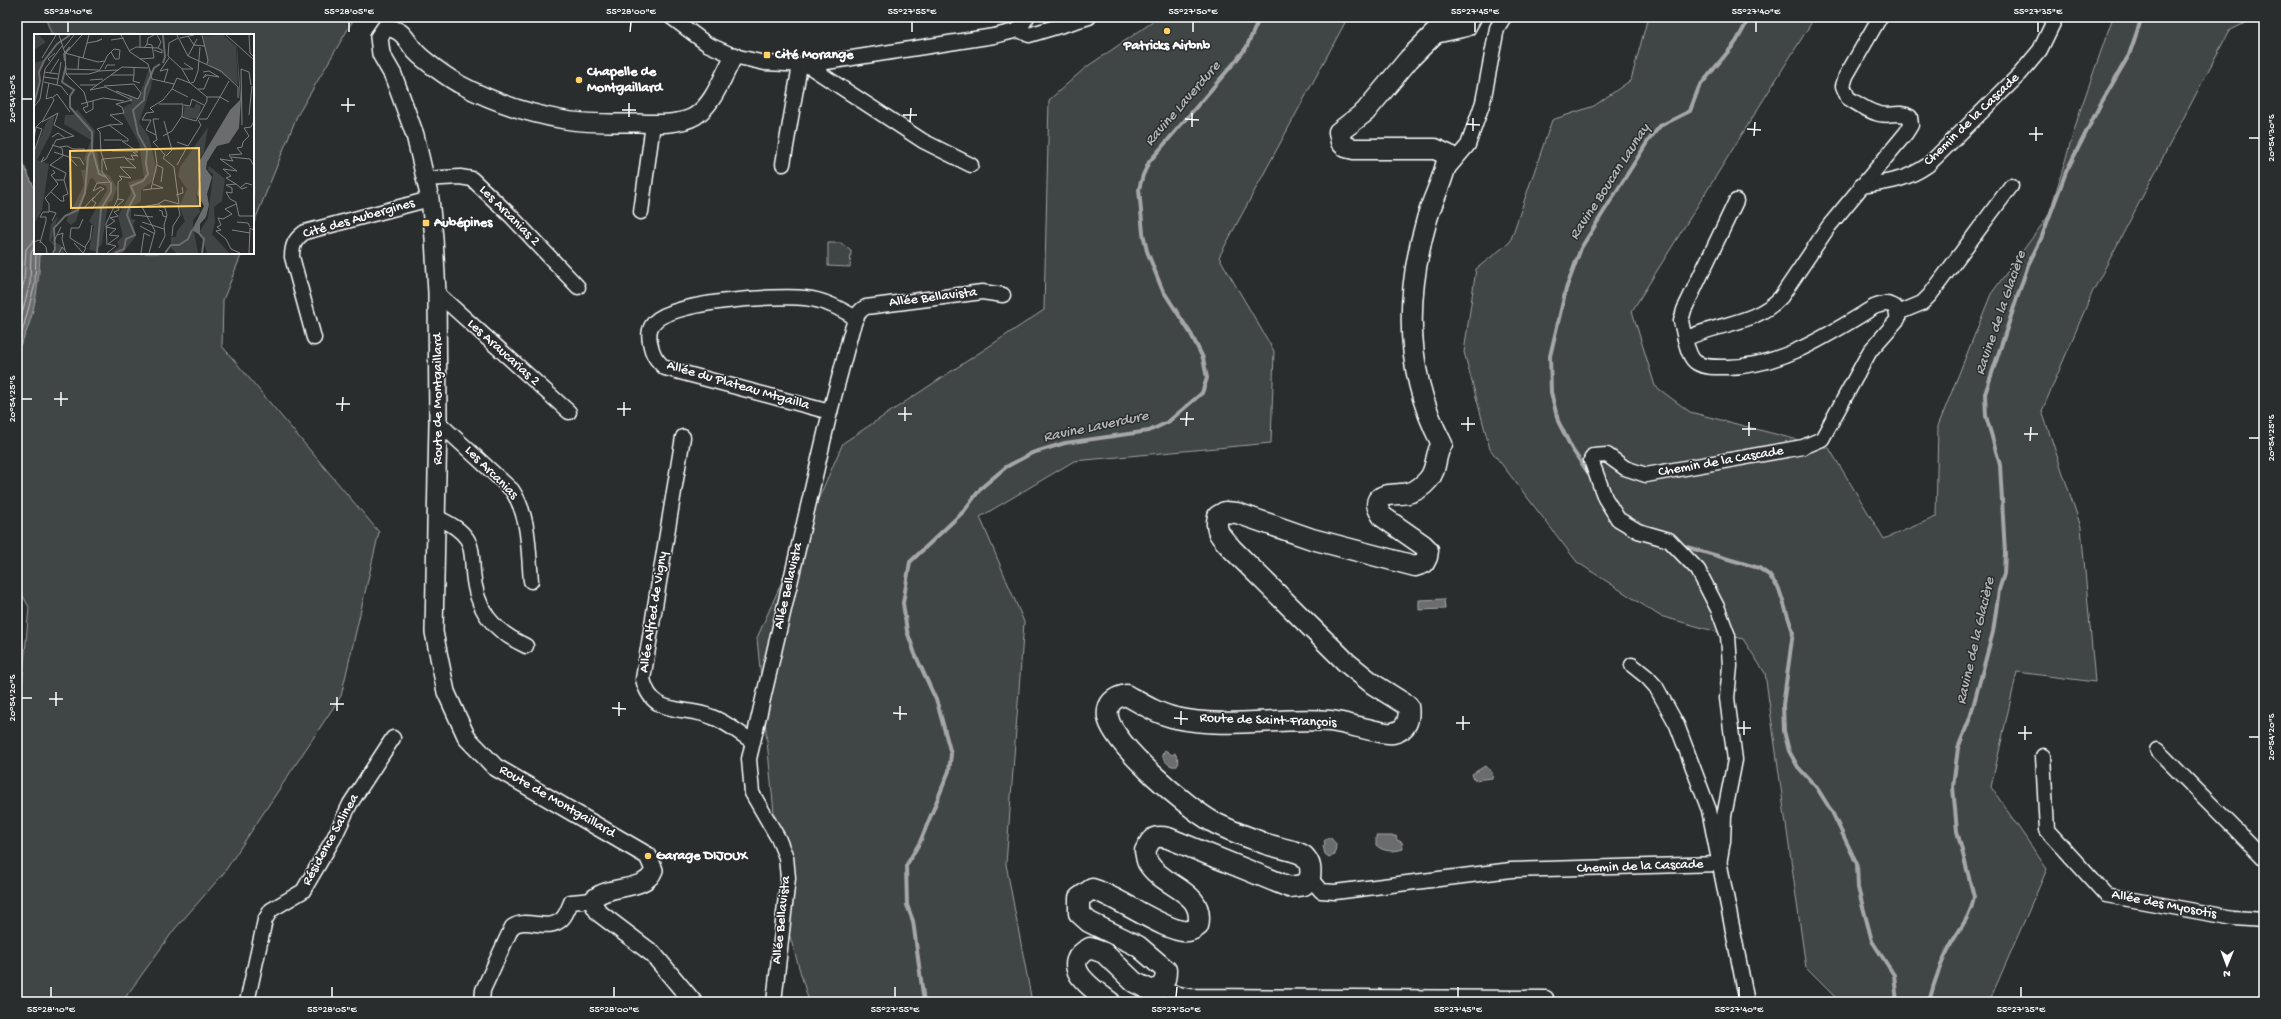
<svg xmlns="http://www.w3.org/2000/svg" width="2281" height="1019" font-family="'Gochi Hand',sans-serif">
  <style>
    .green { fill: #414445; stroke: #a0a2a2 }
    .water { fill: #6a6c6d; stroke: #a6a7a7 }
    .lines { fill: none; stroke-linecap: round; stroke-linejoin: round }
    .shore { stroke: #c3c4c5; stroke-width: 1 }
    .stream { stroke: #a6a7a7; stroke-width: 4 }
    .minor-casing { stroke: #fff; stroke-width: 17 }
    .tertiary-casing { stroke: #fff; stroke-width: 20 }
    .secondary-casing { stroke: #fff; stroke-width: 23 }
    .minor { stroke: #2a2d2e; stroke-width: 14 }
    .tertiary { stroke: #2a2d2e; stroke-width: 17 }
    .secondary { stroke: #2a2d2e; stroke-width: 20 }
    .ticks { fill: none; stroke: #fff; stroke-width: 1.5 }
    .poi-dot { fill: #ffd166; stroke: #2a2d2e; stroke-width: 1.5 }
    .labels { text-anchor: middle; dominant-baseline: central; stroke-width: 3; stroke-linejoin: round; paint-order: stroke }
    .poi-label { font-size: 14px; font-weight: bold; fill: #fff; stroke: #2a2d2e; text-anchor: start }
    .street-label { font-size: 14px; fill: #fff; stroke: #2a2d2e }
    .water-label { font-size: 15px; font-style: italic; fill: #b4b6b6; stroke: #2a2d2e }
    .inset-river { fill: none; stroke: #6a6c6d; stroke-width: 2 }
    .inset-road { fill: none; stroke: #7f8182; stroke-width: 1 }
    .view { fill: #ffd166; fill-opacity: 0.15; stroke: #ffd166; stroke-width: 2 }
    .inset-edge { fill: none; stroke: #fff; stroke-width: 2 }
    .neatline { fill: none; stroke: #fff; stroke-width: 1.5 }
    .ticks-label { font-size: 10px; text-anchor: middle; fill: #fff }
  </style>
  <rect width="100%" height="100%" fill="#2a2d2e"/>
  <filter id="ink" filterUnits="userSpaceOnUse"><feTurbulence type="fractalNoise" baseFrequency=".025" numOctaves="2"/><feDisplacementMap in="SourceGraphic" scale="8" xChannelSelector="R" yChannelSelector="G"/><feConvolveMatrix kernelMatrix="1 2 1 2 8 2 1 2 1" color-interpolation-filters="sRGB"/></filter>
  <g filter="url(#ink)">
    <g class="green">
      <path d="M45,17H355L297,116L253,225V35H52Z"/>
      <path d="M1160,17H1348L1219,257L1274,351L1271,443L1074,461L980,517L1024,622L1006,864L1032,1002H809L784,916L757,638L843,443L1044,310L1049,100L1085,68Z"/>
      <path d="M1648,17H1815L1632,311L1655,386L1690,412L1829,448L1884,539L1936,517L1938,426L1991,294L2049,215L2080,111L2113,17H2257L2229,31L2092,293L2042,411L2081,527L2095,682L2017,672L1991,787L2047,869L1989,1002H1840L1806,968L1765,673L1743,639L1660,616L1577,562L1490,449L1464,352L1476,269L1510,242L1552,120L1594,106L1631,80Z"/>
      <path d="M828,243H841L851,251L850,267L828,266Z"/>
      <path d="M39,253H242L223,300L222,346L379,532L341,696L223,874L174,930L122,1002H17V744L29,607L17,585V289Z"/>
    </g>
    <g class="water">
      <path d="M17,151L35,189V253H40C39,286 34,322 17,351Z"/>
      <path d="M1444,599L1445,609L1419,610V600Z"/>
      <path d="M1165,750L1172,755L1175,753L1179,762L1177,766C1170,768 1164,761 1162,755Z"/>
      <path d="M1485,766L1492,772L1493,778L1474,780L1472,774Z"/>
      <path d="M1376,836H1396L1397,840L1402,842L1403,849C1394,852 1383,852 1376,845Z"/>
      <path d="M1330,837L1336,844L1335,855L1329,857L1325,854L1323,846L1325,844L1324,841Z"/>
    </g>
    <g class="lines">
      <g class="shore">
        <path d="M17,308L24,282L26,249L35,239"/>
        <path d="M17,332L30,283L31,253L35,246"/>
        <path d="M17,343L21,336L35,284L36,253"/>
      </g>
      <g class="stream">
        <path d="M1591,477L1572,449L1558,421L1551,392L1550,356L1566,289L1581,248L1648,141L1660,126L1690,111L1699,87L1736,42L1750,17"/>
        <path d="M1680,545L1759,568L1769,575L1779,589L1793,632L1783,705L1784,731L1789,751L1798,767L1817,788L1832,812L1857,864L1858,888L1872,941L1894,975L1897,1002"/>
        <path d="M924,1002L913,921L907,905L906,866L920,842L949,771L951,754L937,702L915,654L907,631L903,603L910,562L964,511L981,488L1006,467L1032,453L1065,443L1149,431L1168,422L1202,393L1207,378L1203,358L1191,334L1162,289L1147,251L1143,233L1139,189L1143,175L1149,162L1234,63L1246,48L1260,17"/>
        <path d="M1929,1002C1934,982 1941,962 1951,944C1960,928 1971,916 1974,897L1957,831L1953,787L1958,748L1970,718L1993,632L1999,590L2004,574L2005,553L2000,465L1986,416L1985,394L2028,265L2041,239L2066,172L2100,105L2129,55L2142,17"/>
      </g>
      <g class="minor-casing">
        <g id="minor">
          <path d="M671,17L707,44L734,56L765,63L807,65L994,36L1019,30L1027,17"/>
          <path d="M1019,30L1029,35L1089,17"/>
          <path d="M807,65L923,141L971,165"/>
          <path d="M783,164L800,65"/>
          <path d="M1446,171L1468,145L1483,102L1497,28L1504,17"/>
          <path d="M425,179L460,177L472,179L511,216L578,287"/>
          <path d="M1861,186C1887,182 1905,181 1928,165L2020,74L2040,50L2056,17"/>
          <path d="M641,212L653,124"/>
          <path d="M437,293L569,412"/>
          <path d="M1898,313L1922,303L1930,295L2011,186"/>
          <path d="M314,338L292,257C292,245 295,239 305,232L430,199"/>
          <path d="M1685,339L1681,321L1684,310L1736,201"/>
          <path d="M830,412L665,368C656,360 652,354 650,342C649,337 649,330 652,325C665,301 779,295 805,298C824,300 839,308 856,318"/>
          <path d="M438,422L512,490C530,517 528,549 531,581"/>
          <path d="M683,437L643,679C652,718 684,705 712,717C726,722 739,733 752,741"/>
          <path d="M437,517C448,523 460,528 467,539C473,548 472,562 473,572C476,610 492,630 526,646"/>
          <path d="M1632,665L1647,677L1656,687L1677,725L1709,810L1747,1002"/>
          <path d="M2157,750L2264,858"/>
          <path d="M2043,756L2047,830L2106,895L2234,918L2264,920"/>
          <path d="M1310,878L1321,891L1335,892L1511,870L1719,864L1723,841L1724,816L1735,760L1727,698L1730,666L1728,636L1718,609L1698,570L1669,540L1638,531L1618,519L1605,498L1591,460L1593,456L1607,455L1625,468L1646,475L1803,447L1822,439L1870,351L1898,319L1895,307C1887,302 1882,304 1874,307C1828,335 1782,366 1728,367C1718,367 1706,368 1697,363C1690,359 1687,347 1685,339C1717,323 1755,325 1781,297L1829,226L1906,133L1911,125L1910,117C1899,110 1888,118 1876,113C1866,110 1857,103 1848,98L1843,86L1846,76L1880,17"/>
          <path d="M1161,987L1170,992L1189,996L1546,998"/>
          <path d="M247,1002L265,920L271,910L303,891L334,838L350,804L393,738"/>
          <path d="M482,1002L483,990L512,927C527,916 548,933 562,919C566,915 569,907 571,902L593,900"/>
          <path d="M774,1002L788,878L786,857L778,838L752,793L749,759L830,412L852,329C855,321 857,311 866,307L982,292L1003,295"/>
        </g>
      </g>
      <g class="tertiary-casing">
        <path id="tertiary" d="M693,1002L653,954L599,913L594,905V898C611,884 646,892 654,870L648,856L495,767L467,738L446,692L434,632L438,422L437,293L434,238L430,199L415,135L393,75L381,54L379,37L386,27C405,31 404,38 415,51C424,61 447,77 459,84C491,101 530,114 565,120C589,124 614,123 638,123C655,124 680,125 695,116C714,104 723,75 734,56"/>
      </g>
      <g class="secondary-casing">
        <path id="secondary" d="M1110,1002C1093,989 1056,965 1090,948L1104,953L1134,982L1152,991C1163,987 1166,982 1166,970L1138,946L1089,922L1079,913V898L1092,889C1115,895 1169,934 1187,931C1191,931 1195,928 1198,926C1206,890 1163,888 1148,863C1146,860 1146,854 1145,851C1151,838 1154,835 1168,838L1289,887L1304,885L1310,878C1311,870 1311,863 1304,856C1297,850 1271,847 1261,842C1245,836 1228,830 1213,822C1189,809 1112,744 1108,717C1106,703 1115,697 1126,695C1142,704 1158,714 1176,718C1226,729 1279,717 1330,721C1343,722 1385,735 1393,733C1407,730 1410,719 1408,706L1373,684L1347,663L1232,549C1222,537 1214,533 1218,516L1225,512L1237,513L1312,539L1415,566L1424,563L1427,557L1428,550L1423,545L1383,517C1364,490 1397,496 1408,493C1416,491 1423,486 1428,480C1438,469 1434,455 1442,444C1404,372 1405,295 1427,219C1433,197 1445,178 1448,155L1435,149H1354L1346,147L1341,142L1339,132L1365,112L1409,59L1435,33L1466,26L1471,17"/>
      </g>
      <use href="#minor" class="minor"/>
      <use href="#tertiary" class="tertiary"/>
      <use href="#secondary" class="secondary"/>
    </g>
  </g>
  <path class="ticks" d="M68,32V22M349,32V22M630,32L631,22M912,32V22M1193,32V22M1475,32V22M1756,32V22M2038,32V22M22,99H32M341,105H355M622,110H636M348,112V98M903,115H917M629,117V103M1185,119L1199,120M910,122L911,108M1466,124L1480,125M1192,127V113M1747,129L1761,130M1473,131V118M2029,134H2043M1754,136L1755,122M2249,138H2259M2036,141V127M22,399H32M54,399H68M336,404H350M61,406V392M617,409H631M342,411L343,397M898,414H912M624,416V402M1180,419H1194M905,421V407M1461,424H1475M1186,426L1187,412M1742,429H1756M1468,431V417M2024,434H2038M1749,436V422M2249,438H2259M2030,441L2031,427M22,698H32M49,699H63M330,704H344M56,706V692M612,708L626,709M337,711V697M893,713L907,714M619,716V702M1174,718L1188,719M900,720V706M1456,723H1470M1181,725V711M1737,728H1751M1463,730V716M2018,733H2032M1744,735V721M2249,737H2259M2025,740V726M51,997V987M332,997V987M614,997V987M895,997V987M1176,997L1177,987M1458,997V987M1739,997V987M2021,997V987"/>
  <g class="poi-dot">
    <circle cx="1167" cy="31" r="4"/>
    <rect x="763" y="51" width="8" height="8" rx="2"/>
    <circle cx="579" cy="80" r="4"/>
    <rect x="422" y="219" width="8" height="8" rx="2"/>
    <circle cx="648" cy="856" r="4"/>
  </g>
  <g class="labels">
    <g class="poi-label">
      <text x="1167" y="46" text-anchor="middle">Patricks Airbnb</text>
      <text x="775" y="55">Cité Morange</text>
      <text x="587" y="72">Chapelle de<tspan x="587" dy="16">Montgaillard</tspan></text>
      <text x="434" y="223">Aubépines</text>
      <text x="656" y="856">Garage DIJOUX</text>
    </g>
    <g class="street-label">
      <text transform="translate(1972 120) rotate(-44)">Chemin de la Cascade</text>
      <text transform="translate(509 216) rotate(45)">Les Arcanias 2</text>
      <text transform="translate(359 219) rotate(-16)">Cité des Aubergines</text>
      <text transform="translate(933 298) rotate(-7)">Allée Bellavista</text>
      <text transform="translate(503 353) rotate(42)">Les Araucarias 2</text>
      <text transform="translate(738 386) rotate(16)">Allée du Plateau Mtgailla</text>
      <text transform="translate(438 399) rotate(-90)">Route de Montgaillard</text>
      <text transform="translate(1721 462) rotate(-10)">Chemin de la Cascade</text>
      <text transform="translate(491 473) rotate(45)">Les Arcanias</text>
      <text transform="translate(789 586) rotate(-77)">Allée Bellavista</text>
      <text transform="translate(654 612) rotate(-81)">Allée Alfred de Vigny</text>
      <text transform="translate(1268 721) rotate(2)">Route de Saint-François</text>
      <text transform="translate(557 802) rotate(30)">Route de Montgaillard</text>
      <text transform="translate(331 840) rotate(-61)">Résidence Salinea</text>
      <text transform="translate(1640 867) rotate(-2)">Chemin de la Cascade</text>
      <text transform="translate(2164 905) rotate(11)">Allée des Myosotis</text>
      <text transform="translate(782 920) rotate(-84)">Allée Bellavista</text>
    </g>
    <g class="water-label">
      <text transform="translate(1183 104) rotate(-49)">Ravine Laverdure</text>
      <text transform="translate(1610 182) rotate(-57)">Ravine Boucan Launay</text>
      <text transform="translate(2001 313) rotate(-71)">Ravine de la Glacière</text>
      <text transform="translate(1096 427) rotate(-12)">Ravine Laverdure</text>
      <text transform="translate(1976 641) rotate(-77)">Ravine de la Glacière</text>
    </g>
  </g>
  <g transform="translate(34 34)">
    <rect width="220" height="220" fill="#2a2d2e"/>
    <path d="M0,1H5L12,8L0,16ZM189,1L202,12L204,51L174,30L169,2ZM10,26L5,36V47L0,66V29ZM115,35L119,37L117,54L105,88L115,103L123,137L118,148L107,156V167L97,174V185L102,186L99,190L102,202L89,219H77L85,213L83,208L89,202L84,182L97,159L94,148L110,144L105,109L89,80V74L95,70L98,71L94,60L104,65ZM162,69L167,72L164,85L149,83L151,72L160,74ZM43,75L61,97L59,115L63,119L66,136L76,142L83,154L78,167L74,169L68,210L63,215L65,219L55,215L60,192L55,187L73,156L72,152L62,149L59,144L56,145L42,187L37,191L32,187L50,151L47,136H51L53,130L50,125L57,106L30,90L31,81H39ZM21,80L17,99L3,126L15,130L8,176L0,190V119L13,87ZM174,93L170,118L164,127V138L170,148L162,160L166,178L159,186V192L164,219H142L137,214V203H142L143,197L151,187L145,173L153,155L144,142L146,133ZM175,132L191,145L188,167L180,173L181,188L178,200L195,219H173L166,197L174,184L179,140L174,136ZM24,182L17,207L27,211L30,219H12H21V213L15,206L17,190Z" fill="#414445"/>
    <path d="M202,1L207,66L205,94L195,109L183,112L173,128L172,135L178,143L173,160L175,171L172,183L166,190V201L158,196L170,172L163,160L167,146L164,136L166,126L196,76L206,66Z" fill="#6a6c6d"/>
    <path class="inset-river" d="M31,27L30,20L36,13M129,29L131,23L129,1M32,32L28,48L40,56L36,62V73L58,98V115M0,70L6,47L5,38L10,27L23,10L36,1M58,115L65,140L72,143M164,198L170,205L168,219M19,219L21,215L20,194L31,182L44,176L51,159L54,123L58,115M63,219L67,175L77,158V148M81,219L90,215L92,205L101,201L93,181L96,171L101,162L97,152L109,147L114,140L112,130L113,116L104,100L99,76L110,66L111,55L120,34L126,30M131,219L137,211H145L154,205L158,196"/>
    <path class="inset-road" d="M25,1L31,19L64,28L71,27L65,37L84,36L56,56L71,53L98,66L82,70L88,73L90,79L76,81L89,90M87,1L96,18L114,30L118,45L140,50M106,1V14M143,1L154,22L187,37L204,53V64M168,1L174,26L173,30M192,1L220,26M215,1L216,19L220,23M154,2L160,11L171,12M144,4L135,9L134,22L148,35L156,49M146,4L160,1M77,6L90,4M53,9L64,7L68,5L63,7M113,10L114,4L120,1M29,15L40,1M120,16L128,19V16L124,14M95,17L102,13L124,14L127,8L123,1M154,22L163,5M8,24L22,1M49,24L55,1M106,25L120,24L118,11L113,10L110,14M16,27L14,25L21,19M71,27L73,22L80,15L86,16L85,25H81L77,18M33,35L65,36M44,35L45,23M71,35L73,31H81M148,35H159L150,29M84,36L88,33L114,34M10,38L24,40M169,38L175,37L185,43L173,41L169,44L172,40M16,39L25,25M32,40L50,58L54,72L49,74L52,79L59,75V67M32,40L31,20L48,1M32,40H55L65,37M77,41H100V34M100,41L99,47L106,49M10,43L24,45M56,46L69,45M10,48L27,52L34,61M130,48L134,35L126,37L135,24M157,49L160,48L164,37L166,13M23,51L27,28M46,51H63M70,52L100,50L107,59L104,65L82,57M138,55L154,63M164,55H170L175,43M19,63L23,60L36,78M173,63H186L195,47M47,70L69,64L90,67M125,70H149L148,83L162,87L173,67V63M150,71L156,72L158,65L170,71M0,73L6,65L11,35L28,12M215,81L218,52M165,85H173L186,63L195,68M130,87L138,116L132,122M220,87L217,93L210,94L215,102L209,108L208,113L203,114L208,120L195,121L199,127L186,125L203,137L189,135L197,142L192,144L202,150L192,151L198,154V159L192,158L196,165L202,168L205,182H220M208,91L207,35L215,38L217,51M122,101L112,96L117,86H108L112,79L120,78L116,74L129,66L138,55L143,44L156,49L173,63M129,102L138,97L148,82M18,103L24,99L31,104M0,106L2,93L8,87M70,106H88M143,108L154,112L167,91L164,86M26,113L33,112L39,115H51M78,117H99M0,118L8,95L2,93M20,118L35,123L46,124L50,131M10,123L7,128L12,125L22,106L40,102L20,91L24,79L8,88L20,66L18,63L12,65L15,49M35,123L43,132M197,123L216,125L220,132M123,131L129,134L127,148M143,131L153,113M19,136L21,139L17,141L21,146M73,136L67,118L66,98L63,95L75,91M202,150L208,155L213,153M206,154L212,149L218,151M117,155L129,154L119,150M109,156L117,155L123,130L121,116L125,115M17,158L27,167H30L29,162L34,160L30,146M142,161L149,159L148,153M124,170L131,166L145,170L140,133L129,124L131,121L119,108L123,106L119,85H125M124,170L131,174L133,181L130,191L131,202L125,214M202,170L191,175L198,180L189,185L184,184L187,191L183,193L187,196L182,197L192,205L197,215L206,219M50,174L60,163M58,175L62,169L58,166L66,157L70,155L67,153L59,157L63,149L76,148L68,138V125L91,123M125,176L128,177L129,182L133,183M15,177L22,179L18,187M100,181L119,183M108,188L130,195M203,188L214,189L216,193M106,192L121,200M198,196L216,199M24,201L29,199L28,205L31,216M138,202L139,192L146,181L144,171M20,207L27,193M0,208L5,206L12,213L13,219M6,209L12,187V183H6L9,178H15V170L11,164L24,150L21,146H30L32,139L16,131L29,122L28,114L18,111M40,209L49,219L52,214L36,204L37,194H45L49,185M73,211L72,190L84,164M51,213L56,205L58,191M25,219L28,213L33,219M73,219L82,212L74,210L85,202L75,201L82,195L72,193L81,187L76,184L84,182L80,178L85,176L83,172L90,166L84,165V148L88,145L85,142L97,144L86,133L102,134L91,124L100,126L97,121L104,122L99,118H104L88,107H94V105L75,91L89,90M107,219L110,199L116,202M115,219L121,197L108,173L124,170M215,219L216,194L219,196L220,188"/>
    <path class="view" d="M165,114L166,172L37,174L36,117Z"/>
    <rect width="220" height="220" class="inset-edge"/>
  </g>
  <rect width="2281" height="1019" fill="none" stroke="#2a2d2e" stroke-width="44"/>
  <g transform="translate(2227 965) rotate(181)" stroke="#2a2d2e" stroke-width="3" paint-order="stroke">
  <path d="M0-3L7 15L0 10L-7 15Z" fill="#ffffff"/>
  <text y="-6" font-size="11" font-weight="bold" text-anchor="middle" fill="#ffffff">N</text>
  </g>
  <rect x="22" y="22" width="2237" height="975" class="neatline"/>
  <g class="ticks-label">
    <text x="68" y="14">55°28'10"E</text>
    <text x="349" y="14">55°28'05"E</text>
    <text x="631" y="14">55°28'00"E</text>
    <text x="912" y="14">55°27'55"E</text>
    <text x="1193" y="14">55°27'50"E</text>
    <text x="1475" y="14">55°27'45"E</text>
    <text x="1756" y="14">55°27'40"E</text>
    <text x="2038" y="14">55°27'35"E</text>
    <text transform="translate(11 99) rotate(-90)" y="4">20°54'30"S</text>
    <text transform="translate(2270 138) rotate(-90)" y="4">20°54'30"S</text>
    <text transform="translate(11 399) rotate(-90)" y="4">20°54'25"S</text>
    <text transform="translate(2270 438) rotate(-90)" y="4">20°54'25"S</text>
    <text transform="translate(11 698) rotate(-90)" y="4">20°54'20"S</text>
    <text transform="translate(2270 737) rotate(-90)" y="4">20°54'20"S</text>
    <text x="51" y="1012">55°28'10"E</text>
    <text x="332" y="1012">55°28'05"E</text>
    <text x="614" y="1012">55°28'00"E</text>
    <text x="895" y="1012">55°27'55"E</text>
    <text x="1176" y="1012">55°27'50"E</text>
    <text x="1458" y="1012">55°27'45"E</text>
    <text x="1739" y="1012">55°27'40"E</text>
    <text x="2021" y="1012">55°27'35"E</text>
  </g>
</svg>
